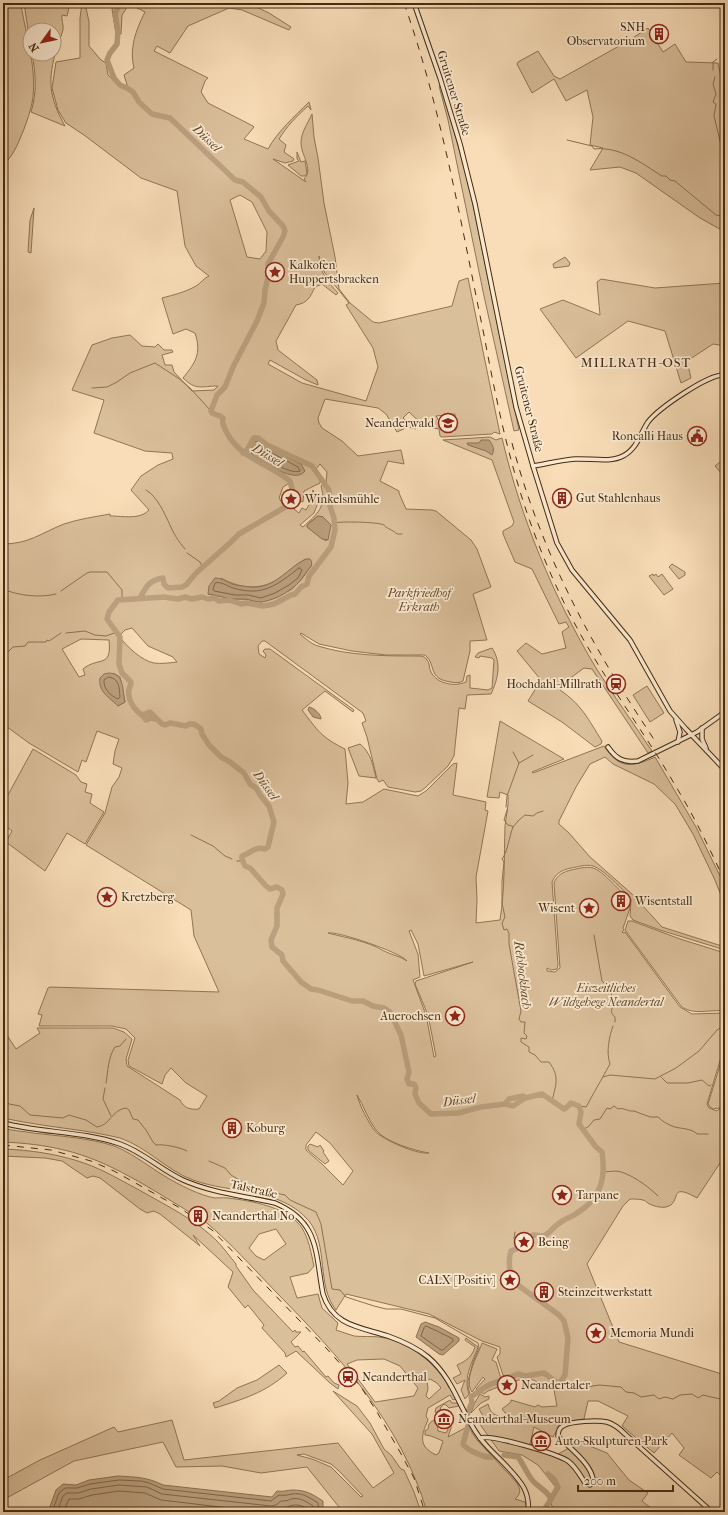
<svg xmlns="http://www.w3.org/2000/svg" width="728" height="1515" font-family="'IM FELL French Canon',serif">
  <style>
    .green { fill: #dabf9b; stroke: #907556; fill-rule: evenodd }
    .water { fill: #bba07f; stroke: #8c7153 }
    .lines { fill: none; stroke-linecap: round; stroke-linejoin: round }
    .shore { stroke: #806648; stroke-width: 1 }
    .stream { stroke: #8c7153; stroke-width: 1 }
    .river { stroke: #bba07f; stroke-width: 5.5 }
    .secondary-casing { stroke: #462b10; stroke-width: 5.5 }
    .secondary { stroke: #fae9d1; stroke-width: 3.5 }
    .rail { stroke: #462b10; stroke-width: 1; stroke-dasharray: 7 7; stroke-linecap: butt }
    .labels { text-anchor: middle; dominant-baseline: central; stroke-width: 3.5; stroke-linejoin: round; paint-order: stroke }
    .poi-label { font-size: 12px; fill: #462b10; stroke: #fae9d1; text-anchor: start }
    .street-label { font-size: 12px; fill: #462b10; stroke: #fae9d1 }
    .park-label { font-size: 12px; font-style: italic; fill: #64492c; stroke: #fae9d1 }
    .water-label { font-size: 13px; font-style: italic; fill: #63482c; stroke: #fae9d1 }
    .neighbourhood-label { font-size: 13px; letter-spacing: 1px; fill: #462b10; stroke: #fae9d1 }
  </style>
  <rect width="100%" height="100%" fill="#f8ddb8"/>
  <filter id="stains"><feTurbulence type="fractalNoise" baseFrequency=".005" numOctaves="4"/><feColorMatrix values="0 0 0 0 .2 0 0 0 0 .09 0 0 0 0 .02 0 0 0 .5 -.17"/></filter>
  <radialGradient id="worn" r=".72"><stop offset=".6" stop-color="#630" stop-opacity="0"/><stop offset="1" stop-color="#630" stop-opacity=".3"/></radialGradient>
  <g class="green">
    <path d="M3,3H23L21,5C26,35 38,73 32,103C30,112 27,121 24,129C19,141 15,153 6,162L3,153Z"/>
    <path d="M24,3H70L67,16L62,15C61,20 64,25 63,30C61,36 59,42 57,48C47,80 49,97 65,126L31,112C37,93 36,74 32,54H54V30H30V43Z"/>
    <path d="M82,3H85L89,22V46L101,60L106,63L108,75L116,82L128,88L124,75L134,68C129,48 136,30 145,12L129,4L122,15L121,34H116L112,9L115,3H248L269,13L291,27L289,30L242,10L229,8L188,26L170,53L157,46L154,51L208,78L205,81L201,92L208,103L253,126L254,127L244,139L268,149C278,131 294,117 309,102L311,110L308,106C296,117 287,126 279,139L286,145L284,152L294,159L293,161L285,163L273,159L306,182L304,179C314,170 301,155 301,143C301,132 308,123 312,114L314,137L318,158L324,203L335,257L339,289L350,303L373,322L379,323L452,306L459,281L468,278L500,434L494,432L492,434L442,437L440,436L439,429L424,426L409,412L403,418L416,429L408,427L397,432L386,414L378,408L325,399L318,418L319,423L322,428L342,441L358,456L401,450L404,464L388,461L380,481L399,491V493L406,509L432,510L436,511L471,540L477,549L491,587L473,594L487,640L470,641V651L463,681C460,683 456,683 451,682C427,679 437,665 425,655H386L352,651L319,644L301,633L300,634C305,638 311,644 318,646C350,656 385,656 419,656C422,656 426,657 427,660C430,663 429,669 431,672C437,684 455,687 466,682L467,676L470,675V688L488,690L492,688L494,660L492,658L480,656L479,658L475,657L478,653L492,648C502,663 498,679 491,694L467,695L465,709L459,708L454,756L448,766L426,787L421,791L415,792L388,787L383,780L379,782L377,779L367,737L362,723L366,721L363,713L265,641H262L258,646L259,654L265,658L266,655L263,651L265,649H270L354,710L353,712L325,691L302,710C317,730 322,738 345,749L348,783L346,804L363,802L384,789L418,796L426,791L453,764L457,763L453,795L486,802L485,810L488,811L476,877L477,899L476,923L500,920C505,889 504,857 505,826C506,816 509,805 508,795L500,792L499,798L487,797L500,721L564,759L532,772L533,773L604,746C619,769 631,768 655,757L696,827L720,876L725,886V905L714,878L693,834L675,804L654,784L613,764L605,757L590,764L576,787L559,821V824L569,833L590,857L632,894L662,927L725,947V950L660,930L633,920L630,916L631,899C623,890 603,869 593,866C586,864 578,867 571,868C562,870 556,873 552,882L558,965L557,969L551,970L547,968V971L555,972L560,968L554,883C557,875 563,872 571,870C577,869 586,866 593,868C602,870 622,893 630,901V908L623,928L624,930L622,932L623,933L625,932L680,1007L692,1014L725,1013V1044L707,1104L709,1108L717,1111L719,1109H725V1157H724L697,1198C667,1181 683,1203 666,1207C661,1208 652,1206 648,1203C645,1201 646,1201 643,1200C639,1199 634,1199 630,1199L623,1206L587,1264L619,1342L725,1375V1480L717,1472L711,1478L679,1455L684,1448L672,1433L654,1453L622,1426L628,1416L598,1401H588L584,1419C567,1422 562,1421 553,1437L534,1427L530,1444L558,1454L580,1442L607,1453L629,1480L648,1493L642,1501L656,1512H554L551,1503L558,1490L538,1465L522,1455L499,1451L479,1423L483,1416L479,1409L488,1404C491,1415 495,1415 505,1418L506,1414L502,1409L511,1402V1400L535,1407L538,1405L542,1407L557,1406L553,1385L537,1387V1382C529,1376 514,1381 506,1384L505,1381L508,1380L506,1377L504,1378L497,1357L500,1354V1347L482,1341L429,1314L346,1294L336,1310C316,1285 329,1246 309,1221C280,1187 231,1194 193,1180C166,1170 147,1147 120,1138C108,1135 96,1133 84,1131C57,1127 30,1124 3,1118V1029L16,1049L40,1033L37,1028H113L124,1032L132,1039L126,1059L127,1066L180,1100C184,1108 190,1110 199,1109L207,1096L186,1083L171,1068L165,1075L162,1084L129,1066L128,1060L135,1038L126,1029L112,1026H39L42,1015L38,1014L48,988L50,987L219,992L194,936L191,910L86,845L105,813L112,787L119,777L122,768L113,764L115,751L119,739L97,731L86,762L82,760L78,772L29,743L3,724V544C29,544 41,533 64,524C79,519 94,517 110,514V516C123,516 140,520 149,510L131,490L141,476L158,465L173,459L172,453L145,451L94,433L104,400L72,390L92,345L112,338L130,335L142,346L155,347L158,344L164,350H172L173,352L162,355L165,365H172L174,372L192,391L214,390L218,386C202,386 196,391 183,378C195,363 202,354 195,333L186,329L173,334L162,298C173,295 186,292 196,286C201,283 204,278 209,276L196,266L185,246L177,191L141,178L84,135L66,123L58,110L52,88L56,62L80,58V18ZM240,195L252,202L267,232L266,251L260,259L247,257L230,200ZM319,256L322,268L325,273L349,303L346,305L373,348L378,367L366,401L302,383L268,364L270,360L306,380L318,385L317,380L278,350L276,341L296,305C308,303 310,297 315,287L322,284L336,295L338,293C328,282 319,272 319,256ZM455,414L456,430L445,431L436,416ZM256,441L259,442L301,464L251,450ZM320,464L327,472L326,482L321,486C327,507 317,514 303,527L300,525L314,513L318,503L313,490L310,503L306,510L302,508L299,513L294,509L301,501L303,502L304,491L320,483V481L323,479L316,469ZM291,482L293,486L292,493L297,495L291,505L285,508L279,498L283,487ZM318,516L323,517L327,522L326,541L307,527L310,522ZM306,559L312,565L301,580L292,589L277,597L261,602L247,599H235L208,594L221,578C241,589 262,591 281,577C289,571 297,563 306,559ZM132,628L148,646L173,657L177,662C169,663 161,664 154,663C142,661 126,646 119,636L125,630ZM81,639L109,640C112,669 99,656 83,669L85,675L79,677L62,649ZM113,673L120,677L125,702L118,706L115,703ZM411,930L418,944L424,976L473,962L416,981L415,984L428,1015L436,1056L434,1057L426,1015L413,980L420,977L418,954L409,931ZM328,933C337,931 400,952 407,961C400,956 392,955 384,951C367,941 347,938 328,933ZM357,1095C364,1106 368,1120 376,1130C385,1142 416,1151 429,1153C418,1155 383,1140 375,1131C369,1124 359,1104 357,1095ZM316,1132L330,1143L353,1171L343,1185L322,1164L306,1150V1145Z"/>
    <path d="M648,28L663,52L675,44L686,62L718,63L725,94V232L700,218L636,173L620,167L590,170L603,148L590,145L593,117L587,90L566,101L554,79L532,93L517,64L518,62L538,51L554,76L560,79L628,41Z"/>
    <path d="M441,85L469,185L519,430L514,431L484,296L448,120L439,86Z"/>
    <path d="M297,152L301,162L305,161L307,173L305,176H301L288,165L299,161L297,159Z"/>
    <path d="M34,208L31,253L28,252L30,220Z"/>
    <path d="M565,257L570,263L569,266L554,268L553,264Z"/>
    <path d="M601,279L655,288L725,283V346L713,344L687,361L691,378L681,383L665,331L628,321L576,358L540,309L563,300L600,315L597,282Z"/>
    <path d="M490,437L496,440L502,438C521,519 553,596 596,668C614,696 633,723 652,751L648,753L592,669L584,668L565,682L560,690C582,705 588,719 602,741L601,744L595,747L562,722L528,701L541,680L517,651L526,643L542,654L566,648L562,632L569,627L566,622L559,624L532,569L515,562L503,534V531L512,526L514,522L492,460L443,440Z"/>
    <path d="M725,458V470L721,473L715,466Z"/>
    <path d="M672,564L685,572V575L679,579L669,567Z"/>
    <path d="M653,574L654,576L656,574L658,577L662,574L673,589L664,595L649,576Z"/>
    <path d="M647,686L664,713L650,722L633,695Z"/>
    <path d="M360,744C371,753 373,765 376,778L359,776L348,748Z"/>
    <path d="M33,749L76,775L81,782L87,784L85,792L92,794L90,803L104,812L85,844L67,833L45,871L6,842L12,831L3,824V804Z"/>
    <path d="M628,921H632L680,939L725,953V1011C710,1009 693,1016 681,1006L625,930Z"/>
    <path d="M725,1049V1107L713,1109L710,1107L708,1104Z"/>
    <path d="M3,1128C12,1131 23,1131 33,1133C58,1136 90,1138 114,1146C130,1152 144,1163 158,1172C174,1182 192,1192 210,1197C216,1199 222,1197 228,1198C252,1201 288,1207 302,1228C309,1239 311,1253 314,1266L308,1273L290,1277L297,1298L318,1294L322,1308L338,1323L336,1330C342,1332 348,1334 354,1336C362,1337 371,1336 379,1337C405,1340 438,1363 449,1388L450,1387L456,1399L453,1400L450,1395L428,1408L426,1416L428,1420C421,1436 418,1446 436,1455L439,1453L443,1441L431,1436L425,1435V1431L428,1429L429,1424L432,1421L437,1420L438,1431L446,1433L450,1425L451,1418V1428L448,1437L465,1428H469L477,1440L517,1483C521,1490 521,1494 515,1499L525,1502L526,1505L525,1512H427C401,1423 339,1356 276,1292C252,1267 229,1241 202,1219V1215L196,1211L193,1214C152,1190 111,1161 64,1150C44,1145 24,1143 3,1142ZM276,1229L286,1244L264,1260L256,1256L249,1248L259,1234ZM384,1359L400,1366L418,1388L414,1396L375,1402L347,1364L357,1360ZM430,1379L437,1383L441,1388L429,1399L426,1396L428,1389L427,1381Z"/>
    <path d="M310,1144L318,1147L320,1145L324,1151L323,1152L329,1161L325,1164L308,1150V1146Z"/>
    <path d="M3,1149C30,1150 58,1154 84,1163C104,1170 122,1181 141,1191C167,1206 196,1220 217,1241C224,1248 230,1257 236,1264V1266L253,1290L293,1332L295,1330L296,1332H301L291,1342L295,1347L298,1346L303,1352L304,1351L326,1377L328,1376L334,1383L339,1385L338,1389L330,1383L296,1351L286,1357L285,1353L262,1328L264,1325L248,1305L245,1308L228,1287L233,1272L193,1235L200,1246L160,1214L154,1211L147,1213L140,1209L100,1178L93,1176L87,1178L62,1161L45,1158L3,1156Z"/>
    <path d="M466,1338L478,1347C472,1364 463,1376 469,1394L465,1399L461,1390L465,1380L457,1384L453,1378L461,1374L457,1365C466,1361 472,1357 475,1347L465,1340Z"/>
    <path d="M482,1343L497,1349L492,1360L496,1362L501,1379L486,1385L478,1391L476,1389L485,1379L483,1377L472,1392C463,1380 478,1355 482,1343Z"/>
    <path d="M279,1365L287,1373C265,1393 243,1399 215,1408L213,1403L219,1401L237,1388L257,1380Z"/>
    <path d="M502,1382L503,1385L488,1391L484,1394L481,1392L488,1387Z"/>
    <path d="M333,1391L357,1406L370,1423L384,1449L391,1455L401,1469L404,1470L414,1492L421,1512H343L307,1467L261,1473L222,1466L176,1467L163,1442L74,1461L3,1500V1480L40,1460L114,1427L118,1432L172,1420L184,1460L338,1443L373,1488L394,1473L372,1434ZM304,1454L331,1464L338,1470L363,1496L361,1497L331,1467L312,1459L297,1455Z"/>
    <path d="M480,1394L485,1397L489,1396V1399L481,1403L471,1413L474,1404Z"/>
    <path d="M450,1400L452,1403H457L459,1406L449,1408L446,1405L444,1404L441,1407L439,1414L435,1412L436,1408Z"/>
  </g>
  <g class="water">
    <path d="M481,440H489C493,445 495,449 492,455L486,451L468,445L467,443H479Z"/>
    <path d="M256,441L301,464L305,471C295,485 263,461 252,455L251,450L253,443Z"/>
    <path d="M318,516L323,517L331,525L328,540L322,539L307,527V525Z"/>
    <path d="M306,559H310C315,565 308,569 305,574C296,589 277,600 261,602C255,602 251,600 245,599C242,599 239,599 236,599C227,599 217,595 208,594L209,586L215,578C222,578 225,581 232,584C238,586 244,586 250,587C274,590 287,568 306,559Z"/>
    <path d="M109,673C125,674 122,690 125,702L118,706C109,697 98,692 100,678L104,674Z"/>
    <path d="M309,707C314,708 321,714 321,719L313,717L308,710Z"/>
    <path d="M425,1322L439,1327L459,1338V1341L443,1355L439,1354L416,1337L421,1324Z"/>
    <path d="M118,1476C136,1477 147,1477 163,1485L272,1497L277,1491C285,1492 286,1490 293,1490C306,1490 312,1494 323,1501V1512H48L56,1490L63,1484L76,1485L89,1480Z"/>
  </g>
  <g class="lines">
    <g class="shore">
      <path d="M259,446L298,467L300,471C289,475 266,458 256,452V447Z"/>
      <path d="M299,568L302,570L298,578L289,585L275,593L261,598L248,595H235L214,591L213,589L215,583C221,581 227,586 233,588C263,597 277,585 299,568Z"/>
      <path d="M109,677C120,679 119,688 120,697L118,699C111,696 103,689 104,680Z"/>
      <path d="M426,1326L437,1331L453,1339V1341L443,1350H441L421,1336L424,1328Z"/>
      <path d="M52,1512L59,1493L65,1488H77L90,1484L119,1480L141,1481L149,1483L163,1489L271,1501L279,1495C285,1496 286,1495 292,1494C302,1492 310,1498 318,1503L319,1512"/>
      <path d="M57,1512L63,1496L67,1493H78L91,1489L119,1485L147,1487L162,1494L271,1506L276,1505L281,1501C285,1501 287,1501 291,1499C299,1497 306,1501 313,1506L314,1512"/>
      <path d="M63,1512L69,1499H79L92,1495L119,1491L145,1493L161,1500C197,1504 233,1509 269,1512C283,1513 292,1498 307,1509L308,1512"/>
    </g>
    <g class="stream">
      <path d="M713,70V62L717,59"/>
      <path d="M715,77L713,84L716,94L713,102L716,104L714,116L721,145L724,147L725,164"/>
      <path d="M567,140L592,146L594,149C620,146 641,163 662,176H666L670,180L675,181L716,215L725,217"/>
      <path d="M725,203V206"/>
      <path d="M92,388L107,387L117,382L130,373L155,363L178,378L190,388L211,411"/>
      <path d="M146,490C158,497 164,513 170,525C173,533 179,542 185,549"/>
      <path d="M334,523C341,521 379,522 384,525C385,525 385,527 386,527C390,530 393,530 397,534H402"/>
      <path d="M187,553L200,562L202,566"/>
      <path d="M3,589C19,596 40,598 56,594"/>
      <path d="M61,591L87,573L90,572H107L122,590V599"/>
      <path d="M66,633L85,631L95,635L106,636L117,632"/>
      <path d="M3,653L9,651L13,647L25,646L28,642H46L47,640L49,641L61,633"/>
      <path d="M519,763L533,755"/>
      <path d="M506,807L507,796L519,763L513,752"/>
      <path d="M507,810L504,820L508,825L512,826L513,827C509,837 508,851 502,859L504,862L502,882V903L505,917L502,923L504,930L507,929L509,933V944L521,1011L519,1019L521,1022H525L524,1033L527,1036L526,1039L521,1038V1042L529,1047V1052L535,1055L541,1062H549C560,1077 556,1084 552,1101"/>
      <path d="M513,827L519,820L525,815L533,816L537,813L543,811"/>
      <path d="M191,835L213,846L225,856L232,859"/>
      <path d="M237,861H242"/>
      <path d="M594,935L602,981L608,987"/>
      <path d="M610,990L614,1004C611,1010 610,1013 615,1017V1022"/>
      <path d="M603,1077L610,1075L655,1079L676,1068L699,1051L717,1030L725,1025"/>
      <path d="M661,1077L667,1083H688L702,1080L709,1086L711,1085"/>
      <path d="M106,1083C108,1072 108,1057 115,1047L120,1046L126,1039"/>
      <path d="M105,1088L103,1099L111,1116"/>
      <path d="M3,1099L9,1104L20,1106L30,1115L63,1118L69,1115L86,1120L97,1127C111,1125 111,1110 126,1108L129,1110L133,1119L138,1120L146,1130L153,1142L156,1145C164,1144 179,1147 187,1151"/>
      <path d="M579,1106L586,1107L610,1064C606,1052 609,1037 613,1026"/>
      <path d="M583,1130L589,1126L594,1120L600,1119L607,1108L610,1109L614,1106L618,1109C624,1107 628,1112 634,1111L650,1117H658C662,1121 667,1124 672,1126C679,1129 692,1128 697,1134H708"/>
      <path d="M209,1161L225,1168L231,1175L249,1186L260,1190L285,1195L290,1200L316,1212L321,1224L332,1289L340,1290L346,1297L374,1306L386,1309H401L435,1318L478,1343L479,1348L473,1362L468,1381V1387L471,1397"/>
      <path d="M603,1172C607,1172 612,1171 616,1171C629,1172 649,1187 658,1196"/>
      <path d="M514,1238L515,1232"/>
      <path d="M514,1239L518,1244L517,1248"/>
      <path d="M563,1381L580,1387"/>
      <path d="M587,1387L599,1385L621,1387L626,1392L634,1393L641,1397L654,1395L659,1399L665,1397L673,1399L680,1395L692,1394L698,1398L703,1395C710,1397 717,1398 725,1400"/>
    </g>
    <g class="river">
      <path d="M120,3L115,14L118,31L117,44L110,53L107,60L114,78L120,85L127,88L133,92L139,102L152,114L170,118L235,180L243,182L261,197L269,211L283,226L285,231L283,237L268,264V278L265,290L264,303L257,321L233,367L225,387L217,395L211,411L212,413L220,416L223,418C222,424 224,427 227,433C240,458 269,464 290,481L292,489L286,501L287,506L239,534L230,543L196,573L186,585L182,587L168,588L164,584L163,578C149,580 146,587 140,598"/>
      <path d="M243,453L247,450L254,438H258L267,445L312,466L329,490L330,506L334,518L335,530L331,547L309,576L307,584L301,587L295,594L291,595L274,604L263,606L247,603L241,604L229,600L219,601L215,598L208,599L202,597L192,599L185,597L178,599L164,597L118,600L109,612L107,619L120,637L119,664L122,673L131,682C131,685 130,686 129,689C127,699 134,710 142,715L150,712L162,724L165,725L170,723L186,726L189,724H194L201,729L202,734L209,745L221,757L230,762L244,773L250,784L256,788L260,795L269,806L274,822L268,847L265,849C255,846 251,853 242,856V859L245,866L250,868L266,886L270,889L277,887L282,890L283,894L277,908V926L271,940L272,947L282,955L283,961L301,982L311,989L318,990L352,1001H363L373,1006L384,1008L390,1012L401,1035L409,1072L407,1079L409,1084H414L416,1088L415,1094L419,1103L431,1114L458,1113L481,1107L505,1104L509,1099L523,1096L525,1098L542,1094L564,1109L566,1108L571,1103L579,1106L581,1112L579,1124L596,1147L602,1152C606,1178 601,1199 577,1213C572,1217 566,1218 561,1222C554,1226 551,1232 544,1236L533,1235L519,1248L511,1251C508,1260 509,1275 515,1283L559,1315L564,1321L568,1338L565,1375L559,1384L544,1373L525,1376L518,1374L491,1384L482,1389L471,1397L472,1402L467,1415L468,1426L463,1444C467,1450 484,1458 492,1457"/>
      <path d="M142,715L146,720L151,718L155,719"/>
      <path d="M505,1104L513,1106L525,1098"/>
      <path d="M504,1455L518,1457C524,1465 527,1474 533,1481C539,1488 547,1490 551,1499L543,1512"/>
      <path d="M548,1474L554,1479L558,1487L551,1499"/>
    </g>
    <g class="secondary-casing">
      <g id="secondary">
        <path d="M414,3L440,78L460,144L475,204L516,407L533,466L557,543L572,570L630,640L670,711L686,729L725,770"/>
        <path d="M533,466C546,464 561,460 575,459C590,458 610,463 623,456C637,449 640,434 648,422C658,409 709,373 725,375"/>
        <path d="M676,720L680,732L678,742"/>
        <path d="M702,728V739L706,748"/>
        <path d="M608,747C616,759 624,763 638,761L697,732L725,712"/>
        <path d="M3,1123C41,1133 82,1131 120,1144C143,1152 161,1170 183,1180C212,1193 245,1196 275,1203C320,1222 315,1253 323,1294C333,1326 360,1327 388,1336C402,1341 417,1348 428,1357C455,1380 460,1412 480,1438C493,1455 514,1470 524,1488C528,1496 529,1504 528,1512"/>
        <path d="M480,1438C492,1434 557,1454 568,1461C576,1467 580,1475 585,1483L590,1485L593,1483C595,1466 568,1447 558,1436C558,1432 559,1428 563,1426C571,1421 598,1420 607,1422C614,1424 620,1429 625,1434L712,1512"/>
      </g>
    </g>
    <use href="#secondary" class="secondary"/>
    <g class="rail">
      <path d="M404,3C442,111 461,224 484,335C495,394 507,453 526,510C545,566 570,620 601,669C625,708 652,745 675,785C694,816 710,849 725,882"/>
      <path d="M512,443C531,516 562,587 600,653C617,683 636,712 655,741"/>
      <path d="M3,1145L51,1150L91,1161L114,1171L180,1208L212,1230L327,1349L361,1387L377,1412L400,1452L414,1478L425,1512"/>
    </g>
  </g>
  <defs>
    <g id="building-ring" transform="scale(1)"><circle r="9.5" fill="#fae9d1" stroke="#8f2418" stroke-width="1.5"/><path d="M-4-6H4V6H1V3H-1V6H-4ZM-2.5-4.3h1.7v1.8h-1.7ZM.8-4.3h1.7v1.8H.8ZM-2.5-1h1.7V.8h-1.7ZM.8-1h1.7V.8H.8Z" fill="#8f2418"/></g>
    <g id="sight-ring" transform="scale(1)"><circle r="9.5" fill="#fae9d1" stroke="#8f2418" stroke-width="1.5"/><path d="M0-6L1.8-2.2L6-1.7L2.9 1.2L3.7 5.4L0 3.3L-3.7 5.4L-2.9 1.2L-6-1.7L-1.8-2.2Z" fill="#8f2418"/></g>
    <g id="school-ring" transform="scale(1)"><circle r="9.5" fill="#fae9d1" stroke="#8f2418" stroke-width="1.5"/><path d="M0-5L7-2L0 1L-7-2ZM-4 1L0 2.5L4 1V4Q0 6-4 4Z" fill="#8f2418"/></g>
    <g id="civic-ring" transform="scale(1)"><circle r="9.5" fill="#fae9d1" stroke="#8f2418" stroke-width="1.5"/><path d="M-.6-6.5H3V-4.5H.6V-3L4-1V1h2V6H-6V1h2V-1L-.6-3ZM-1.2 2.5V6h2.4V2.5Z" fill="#8f2418"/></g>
    <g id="station-ring" transform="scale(1)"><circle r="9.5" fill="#fae9d1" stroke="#8f2418" stroke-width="1.5"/><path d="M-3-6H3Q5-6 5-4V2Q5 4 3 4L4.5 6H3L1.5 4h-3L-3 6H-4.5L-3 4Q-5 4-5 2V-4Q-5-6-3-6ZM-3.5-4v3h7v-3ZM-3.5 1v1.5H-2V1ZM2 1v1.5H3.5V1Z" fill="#8f2418"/></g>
    <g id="museum-ring" transform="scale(1)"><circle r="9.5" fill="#fae9d1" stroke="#8f2418" stroke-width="1.5"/><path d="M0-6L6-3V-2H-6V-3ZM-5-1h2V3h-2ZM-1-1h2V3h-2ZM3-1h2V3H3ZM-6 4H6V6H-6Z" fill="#8f2418"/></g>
  </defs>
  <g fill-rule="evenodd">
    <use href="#building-ring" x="659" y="34"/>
    <use href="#sight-ring" x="275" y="272"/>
    <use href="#school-ring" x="448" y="423"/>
    <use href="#civic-ring" x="697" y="436"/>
    <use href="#building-ring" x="562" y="498"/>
    <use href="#sight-ring" x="291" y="499"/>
    <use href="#station-ring" x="616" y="684"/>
    <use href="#sight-ring" x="107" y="897"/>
    <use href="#building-ring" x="621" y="901"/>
    <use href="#sight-ring" x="589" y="908"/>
    <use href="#sight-ring" x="455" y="1016"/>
    <use href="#building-ring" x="232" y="1128"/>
    <use href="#sight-ring" x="562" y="1195"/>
    <use href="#building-ring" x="198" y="1216"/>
    <use href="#sight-ring" x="524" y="1242"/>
    <use href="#sight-ring" x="510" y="1280"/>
    <use href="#building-ring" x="544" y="1292"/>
    <use href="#sight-ring" x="596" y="1333"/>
    <use href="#station-ring" x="348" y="1377"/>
    <use href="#sight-ring" x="507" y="1385"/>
    <use href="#museum-ring" x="444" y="1419"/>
    <use href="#museum-ring" x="541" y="1441"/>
  </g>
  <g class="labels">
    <g class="poi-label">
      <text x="645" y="27" text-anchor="end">SNH<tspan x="645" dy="14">Observatorium</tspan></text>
      <text x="289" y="265">Kalkofen<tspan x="289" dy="14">Huppertsbracken</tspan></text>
      <text x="434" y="423" text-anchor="end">Neanderwald</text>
      <text x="683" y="436" text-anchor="end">Roncalli Haus</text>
      <text x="576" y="498">Gut Stahlenhaus</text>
      <text x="305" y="499">Winkelsmühle</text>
      <text x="602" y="684" text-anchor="end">Hochdahl-Millrath</text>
      <text x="121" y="897">Kretzberg</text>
      <text x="635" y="901">Wisentstall</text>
      <text x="575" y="908" text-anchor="end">Wisent</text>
      <text x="441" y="1016" text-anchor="end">Auerochsen</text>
      <text x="246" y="1128">Koburg</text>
      <text x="576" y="1195">Tarpane</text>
      <text x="212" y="1216">Neanderthal No</text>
      <text x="538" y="1242">Being</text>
      <text x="496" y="1280" text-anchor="end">CALX [Positiv]</text>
      <text x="558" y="1292">Steinzeitwerkstatt</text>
      <text x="610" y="1333">Memoria Mundi</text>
      <text x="362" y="1377">Neanderthal</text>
      <text x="521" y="1385">Neandertaler</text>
      <text x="458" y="1419">Neanderthal-Museum</text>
      <text x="555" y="1441">Auto-Skulpturen-Park</text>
    </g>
    <g class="street-label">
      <text transform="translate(454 93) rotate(73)">Gruitener Straße</text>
      <text transform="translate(529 409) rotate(76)">Gruitener Straße</text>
      <text transform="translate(254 1189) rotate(13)">Talstraße</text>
    </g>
    <g class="park-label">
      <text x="419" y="593">Parkfriedhof<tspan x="419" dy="14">Erkrath</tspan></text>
      <text x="606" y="988">Eiszeitliches<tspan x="606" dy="14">Wildgehege Neandertal</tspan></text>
    </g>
    <g class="water-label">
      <text transform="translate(207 138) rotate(44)">Düssel</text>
      <text transform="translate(268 455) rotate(31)">Düssel</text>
      <text transform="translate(266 785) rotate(54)">Düssel</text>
      <text transform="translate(523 975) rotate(83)">Rehbockbach</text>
      <text transform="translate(459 1100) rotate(-7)">Düssel</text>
    </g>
    <g class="neighbourhood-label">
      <text x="636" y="362">MILLRATH-OST</text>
    </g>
  </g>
  <rect width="728" height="1515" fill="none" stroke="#f8ddb8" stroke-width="16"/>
  <rect x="4" y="4" width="720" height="1507" fill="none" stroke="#462b10" stroke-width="2"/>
  <rect x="8" y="8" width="712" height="1499" fill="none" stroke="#462b10"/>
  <g transform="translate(42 42) rotate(237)"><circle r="19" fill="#fae9d1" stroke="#b29d84"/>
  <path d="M0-3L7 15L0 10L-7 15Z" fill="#8f2418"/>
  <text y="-6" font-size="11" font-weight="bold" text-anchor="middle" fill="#462b10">N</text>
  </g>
  <path d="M578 1485v6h95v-6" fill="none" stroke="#462b10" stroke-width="2"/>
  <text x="584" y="1485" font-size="12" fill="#462b10" stroke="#fae9d1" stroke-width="3" paint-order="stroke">200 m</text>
  <rect width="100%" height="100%" filter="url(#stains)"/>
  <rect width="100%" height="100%" fill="url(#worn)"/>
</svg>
